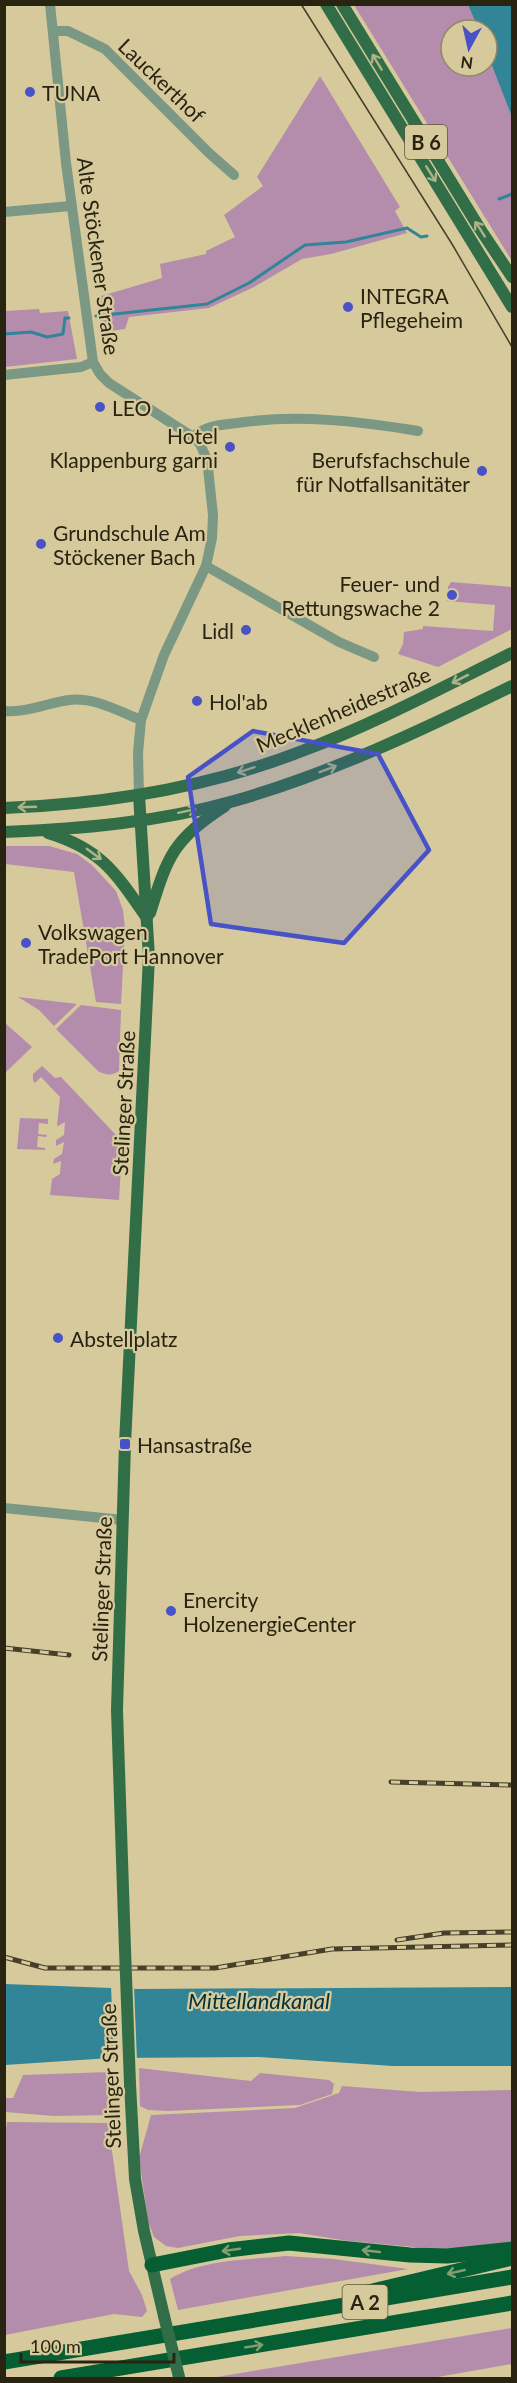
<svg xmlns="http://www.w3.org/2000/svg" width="517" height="2383" font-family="Lato,sans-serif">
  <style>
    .green { fill: #b48dac }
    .water { fill: #318597 }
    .pier { fill: #d6c99c }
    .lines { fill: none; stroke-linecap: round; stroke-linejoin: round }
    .stream { stroke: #318597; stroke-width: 3 }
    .minor { stroke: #7a9883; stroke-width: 10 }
    .major { stroke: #316e48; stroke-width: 12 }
    .highway { stroke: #065e33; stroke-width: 15 }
    .tram { stroke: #463f29; stroke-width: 1.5 }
    .rail-casing { stroke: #463f29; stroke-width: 5 }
    .rail { stroke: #d6c99c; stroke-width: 3; stroke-dasharray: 9; stroke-linecap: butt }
    .major-bridge { stroke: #316e48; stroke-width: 12 }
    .oneway { stroke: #adb287 }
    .oneway2 { stroke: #839e72 }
    .marked { fill: #4852c7; fill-opacity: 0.2; stroke: #4852c7; stroke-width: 4.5; stroke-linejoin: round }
    .poi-dot { fill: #4852c7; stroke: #d6c99c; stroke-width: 2 }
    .labels { text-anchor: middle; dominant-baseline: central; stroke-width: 4.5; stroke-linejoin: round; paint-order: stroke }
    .shield { fill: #d6c99c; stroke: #5d563b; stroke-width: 1.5 }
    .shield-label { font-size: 20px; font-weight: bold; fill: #292412 }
    .street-label { font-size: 21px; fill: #292412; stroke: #d6c99c }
    .poi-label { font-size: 21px; fill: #292412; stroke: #d6c99c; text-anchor: start }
    .water-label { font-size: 22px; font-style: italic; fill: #00333d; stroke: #d6c99c }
  </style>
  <rect width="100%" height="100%" fill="#d6c99c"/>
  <g class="green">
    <path d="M354,5H468L479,30H451V66H487V53L512,117V261Z"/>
    <path d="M320,76L400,207L395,211L407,233L331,254L302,259L254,287L209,308L129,317L125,329L102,332L98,297L162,278L160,264L206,254V251L235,237L224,215L263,186L257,177Z"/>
    <path d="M39,309L40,313L68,311L77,359L5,367V311Z"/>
    <path d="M451,582L512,587V629L438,667L398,654L403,644L404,632L423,629V626L493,631L495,605L447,601L448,587Z"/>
    <path d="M5,846H49L77,854L92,865L116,891L123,910L125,928L121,1004L96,1002L74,872L5,864Z"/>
    <path d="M18,997L77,1004L54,1026L39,1010Z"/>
    <path d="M81,1005L121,1010L119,1071C112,1076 105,1075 98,1071L56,1029Z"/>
    <path d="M5,1023L32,1047L6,1072H4Z"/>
    <path d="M42,1066L55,1078L61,1077L116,1135V1142L122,1149L119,1200L50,1195L52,1179L60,1174L61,1161L53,1164L54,1159L62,1154L64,1142L56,1146V1140L64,1135L65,1122L58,1126L57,1125L60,1097L41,1077L35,1083L33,1080V1074Z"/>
    <path d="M20,1118L48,1119V1124L39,1123L38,1134L47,1135L46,1137L38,1136L37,1147L45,1148V1150L17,1149Z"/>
    <path d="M139,2068L251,2081L260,2073L329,2080L334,2084L332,2094L300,2105L168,2111L148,2110L140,2106Z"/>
    <path d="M109,2072V2115L54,2116L5,2112V2098H13L23,2075Z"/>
    <path d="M342,2086L420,2092L512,2090V2243L485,2248L436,2249L348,2241L299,2233L240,2236L178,2248L166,2246L154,2237L148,2221L139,2158L151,2115L295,2108L339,2093Z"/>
    <path d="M7,2122L108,2123L129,2271L142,2295L147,2311L142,2317L114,2314L5,2335L4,2144Z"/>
    <path d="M285,2256L334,2259L408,2269L178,2310L170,2279C202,2259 248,2260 285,2256Z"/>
    <path d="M512,2328V2364L432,2378H211Z"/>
  </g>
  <g class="water">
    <path d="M468,5H512V117L487,53V30H479Z"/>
    <path d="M5,1984L138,1989L512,1987V2066H393L259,2057L110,2058L5,2065Z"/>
  </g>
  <path class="pier" d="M111,1986H134L137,2061H114Z"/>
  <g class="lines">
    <g class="stream">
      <path d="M499,199L512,194"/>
      <path d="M96,316L207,304L249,283L305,245L346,242L407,228L421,237L427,236"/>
      <path d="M4,334L31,332L47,337L63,334L65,318H69"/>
    </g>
    <g class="minor">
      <path d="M50,4L66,163L93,362L100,374L109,383L193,437L200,444L205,455L208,468L213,515L212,538L206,566L164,655L141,720L138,753L139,795"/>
      <path d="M53,31H68L105,49L209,153L234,175"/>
      <path d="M4,212L71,206"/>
      <path d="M4,375L81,367L93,362"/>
      <path d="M193,437C206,425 221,425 237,423C297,414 358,421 418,431"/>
      <path d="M206,566L339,642L374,657"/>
      <path d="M4,711C27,713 47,703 69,700C94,697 118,711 141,720"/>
      <path d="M4,1508L123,1520"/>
    </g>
    <g class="major">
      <path d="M326,4L512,307"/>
      <path d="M342,4L480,229L512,277"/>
      <path d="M4,808C106,804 207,788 302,751C374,724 443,687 512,653"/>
      <path d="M4,832C82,829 160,822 234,801C332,773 422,730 512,686"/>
      <path d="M48,833C102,849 117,875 147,918"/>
      <path d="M150,913C168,855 173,840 225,806"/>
      <path d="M125,1949L117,1710L125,1444L149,957L139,795"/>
      <path d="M130,2084L135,2179L144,2231L164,2316"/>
    </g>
    <g class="highway">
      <path d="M152,2265L228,2250L289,2243L410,2255L447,2256L512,2249"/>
      <path d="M368,2292L512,2258"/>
      <path d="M4,2362L512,2277"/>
      <path d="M61,2378L512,2303"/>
    </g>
    <path class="tram" d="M301,4L452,244L512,347"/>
    <g class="rail-casing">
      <g id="rail">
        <path d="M4,1648L69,1655"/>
        <path d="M391,1782L512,1785"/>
        <path d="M397,1940L444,1933L512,1932"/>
        <path d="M4,1957L45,1968H215L332,1949L512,1945"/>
      </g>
    </g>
    <use href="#rail" class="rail"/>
    <g class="major-bridge">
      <path d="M125,1949L130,2084"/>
      <path d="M164,2316L179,2377"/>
    </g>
  </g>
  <defs><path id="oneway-shaft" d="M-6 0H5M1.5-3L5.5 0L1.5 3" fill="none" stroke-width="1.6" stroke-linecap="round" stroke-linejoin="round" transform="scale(1.5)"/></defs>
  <g class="oneway">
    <use href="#oneway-shaft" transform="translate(377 62) rotate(-121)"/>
    <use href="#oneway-shaft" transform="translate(431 174) rotate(58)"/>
    <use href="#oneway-shaft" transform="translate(480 229) rotate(-123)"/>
    <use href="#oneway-shaft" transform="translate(460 679) rotate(153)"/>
    <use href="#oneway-shaft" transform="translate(328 769) rotate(-21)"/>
    <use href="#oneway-shaft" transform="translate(246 770) rotate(162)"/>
    <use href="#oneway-shaft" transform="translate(27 807) rotate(178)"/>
    <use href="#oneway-shaft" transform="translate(187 811) rotate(-12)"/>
    <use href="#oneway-shaft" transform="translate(94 854) rotate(36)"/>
  </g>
  <g class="oneway2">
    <use href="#oneway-shaft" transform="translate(231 2250) rotate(172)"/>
    <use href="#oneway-shaft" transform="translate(371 2251) rotate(-174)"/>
    <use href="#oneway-shaft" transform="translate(456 2272) rotate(167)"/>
    <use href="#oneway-shaft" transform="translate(254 2346) rotate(-9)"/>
  </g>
  <path class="marked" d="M253,731L378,754L429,850L344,943L211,924L188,777Z"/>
  <g class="poi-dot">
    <circle cx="30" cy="92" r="6"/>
    <circle cx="348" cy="307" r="6"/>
    <circle cx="100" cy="407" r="6"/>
    <circle cx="230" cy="447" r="6"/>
    <circle cx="482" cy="471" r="6"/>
    <circle cx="41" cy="544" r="6"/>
    <circle cx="452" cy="595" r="6"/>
    <circle cx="246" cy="630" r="6"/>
    <circle cx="197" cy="701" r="6"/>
    <circle cx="26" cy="943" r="6"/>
    <circle cx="58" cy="1338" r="6"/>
    <rect x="119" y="1438" width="12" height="12" rx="3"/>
    <circle cx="171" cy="1611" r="6"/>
  </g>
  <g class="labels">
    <g class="shield">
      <rect x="405" y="125" width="42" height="34" rx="4.5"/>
      <rect x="342.5" y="2285" width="45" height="34" rx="4.5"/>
    </g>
    <g class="shield-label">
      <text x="426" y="142">B 6</text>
      <text x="365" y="2302">A 2</text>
    </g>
    <g class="street-label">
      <text transform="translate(162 80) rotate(44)">Lauckerthof</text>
      <text transform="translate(99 256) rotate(82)">Alte Stöckener Straße</text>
      <text transform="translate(343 709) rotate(-23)">Mecklenheidestraße</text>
      <text transform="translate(123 1103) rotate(-87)">Stelinger Straße</text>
      <text transform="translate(101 1589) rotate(-88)">Stelinger Straße</text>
      <text transform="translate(110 2076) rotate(-92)">Stelinger Straße</text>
    </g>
    <g class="poi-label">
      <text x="42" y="92">TUNA</text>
      <text x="360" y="295">INTEGRA<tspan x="360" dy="24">Pflegeheim</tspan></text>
      <text x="112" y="407">LEO</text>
      <text x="218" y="435" text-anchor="end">Hotel<tspan x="218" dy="24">Klappenburg garni</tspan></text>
      <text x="470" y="459" text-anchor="end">Berufsfachschule<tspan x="470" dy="24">für Notfallsanitäter</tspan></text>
      <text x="53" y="532">Grundschule Am<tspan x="53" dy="24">Stöckener Bach</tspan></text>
      <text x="440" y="583" text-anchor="end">Feuer- und<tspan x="440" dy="24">Rettungswache 2</tspan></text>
      <text x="234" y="630" text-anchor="end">Lidl</text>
      <text x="209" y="701">Hol'ab</text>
      <text x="38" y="931">Volkswagen<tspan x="38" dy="24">TradePort Hannover</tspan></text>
      <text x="70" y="1338">Abstellplatz</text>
      <text x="137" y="1444">Hansastraße</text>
      <text x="183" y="1599">Enercity<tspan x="183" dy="24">HolzenergieCenter</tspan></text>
    </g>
    <g class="water-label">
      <text x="259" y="2000">Mittellandkanal</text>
    </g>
  </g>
  <rect width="517" height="2383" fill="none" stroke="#292412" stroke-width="12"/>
  <g transform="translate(469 48) rotate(188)"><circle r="28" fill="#d6c99c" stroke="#918765" stroke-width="1.5"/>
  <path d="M0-4.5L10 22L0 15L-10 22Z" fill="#4852c7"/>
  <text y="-9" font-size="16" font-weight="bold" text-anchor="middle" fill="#292412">N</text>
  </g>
  <path d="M21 2353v9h153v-9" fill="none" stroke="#292412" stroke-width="3"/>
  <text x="30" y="2353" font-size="18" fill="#292412" stroke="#d6c99c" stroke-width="4.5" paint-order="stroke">100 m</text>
</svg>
